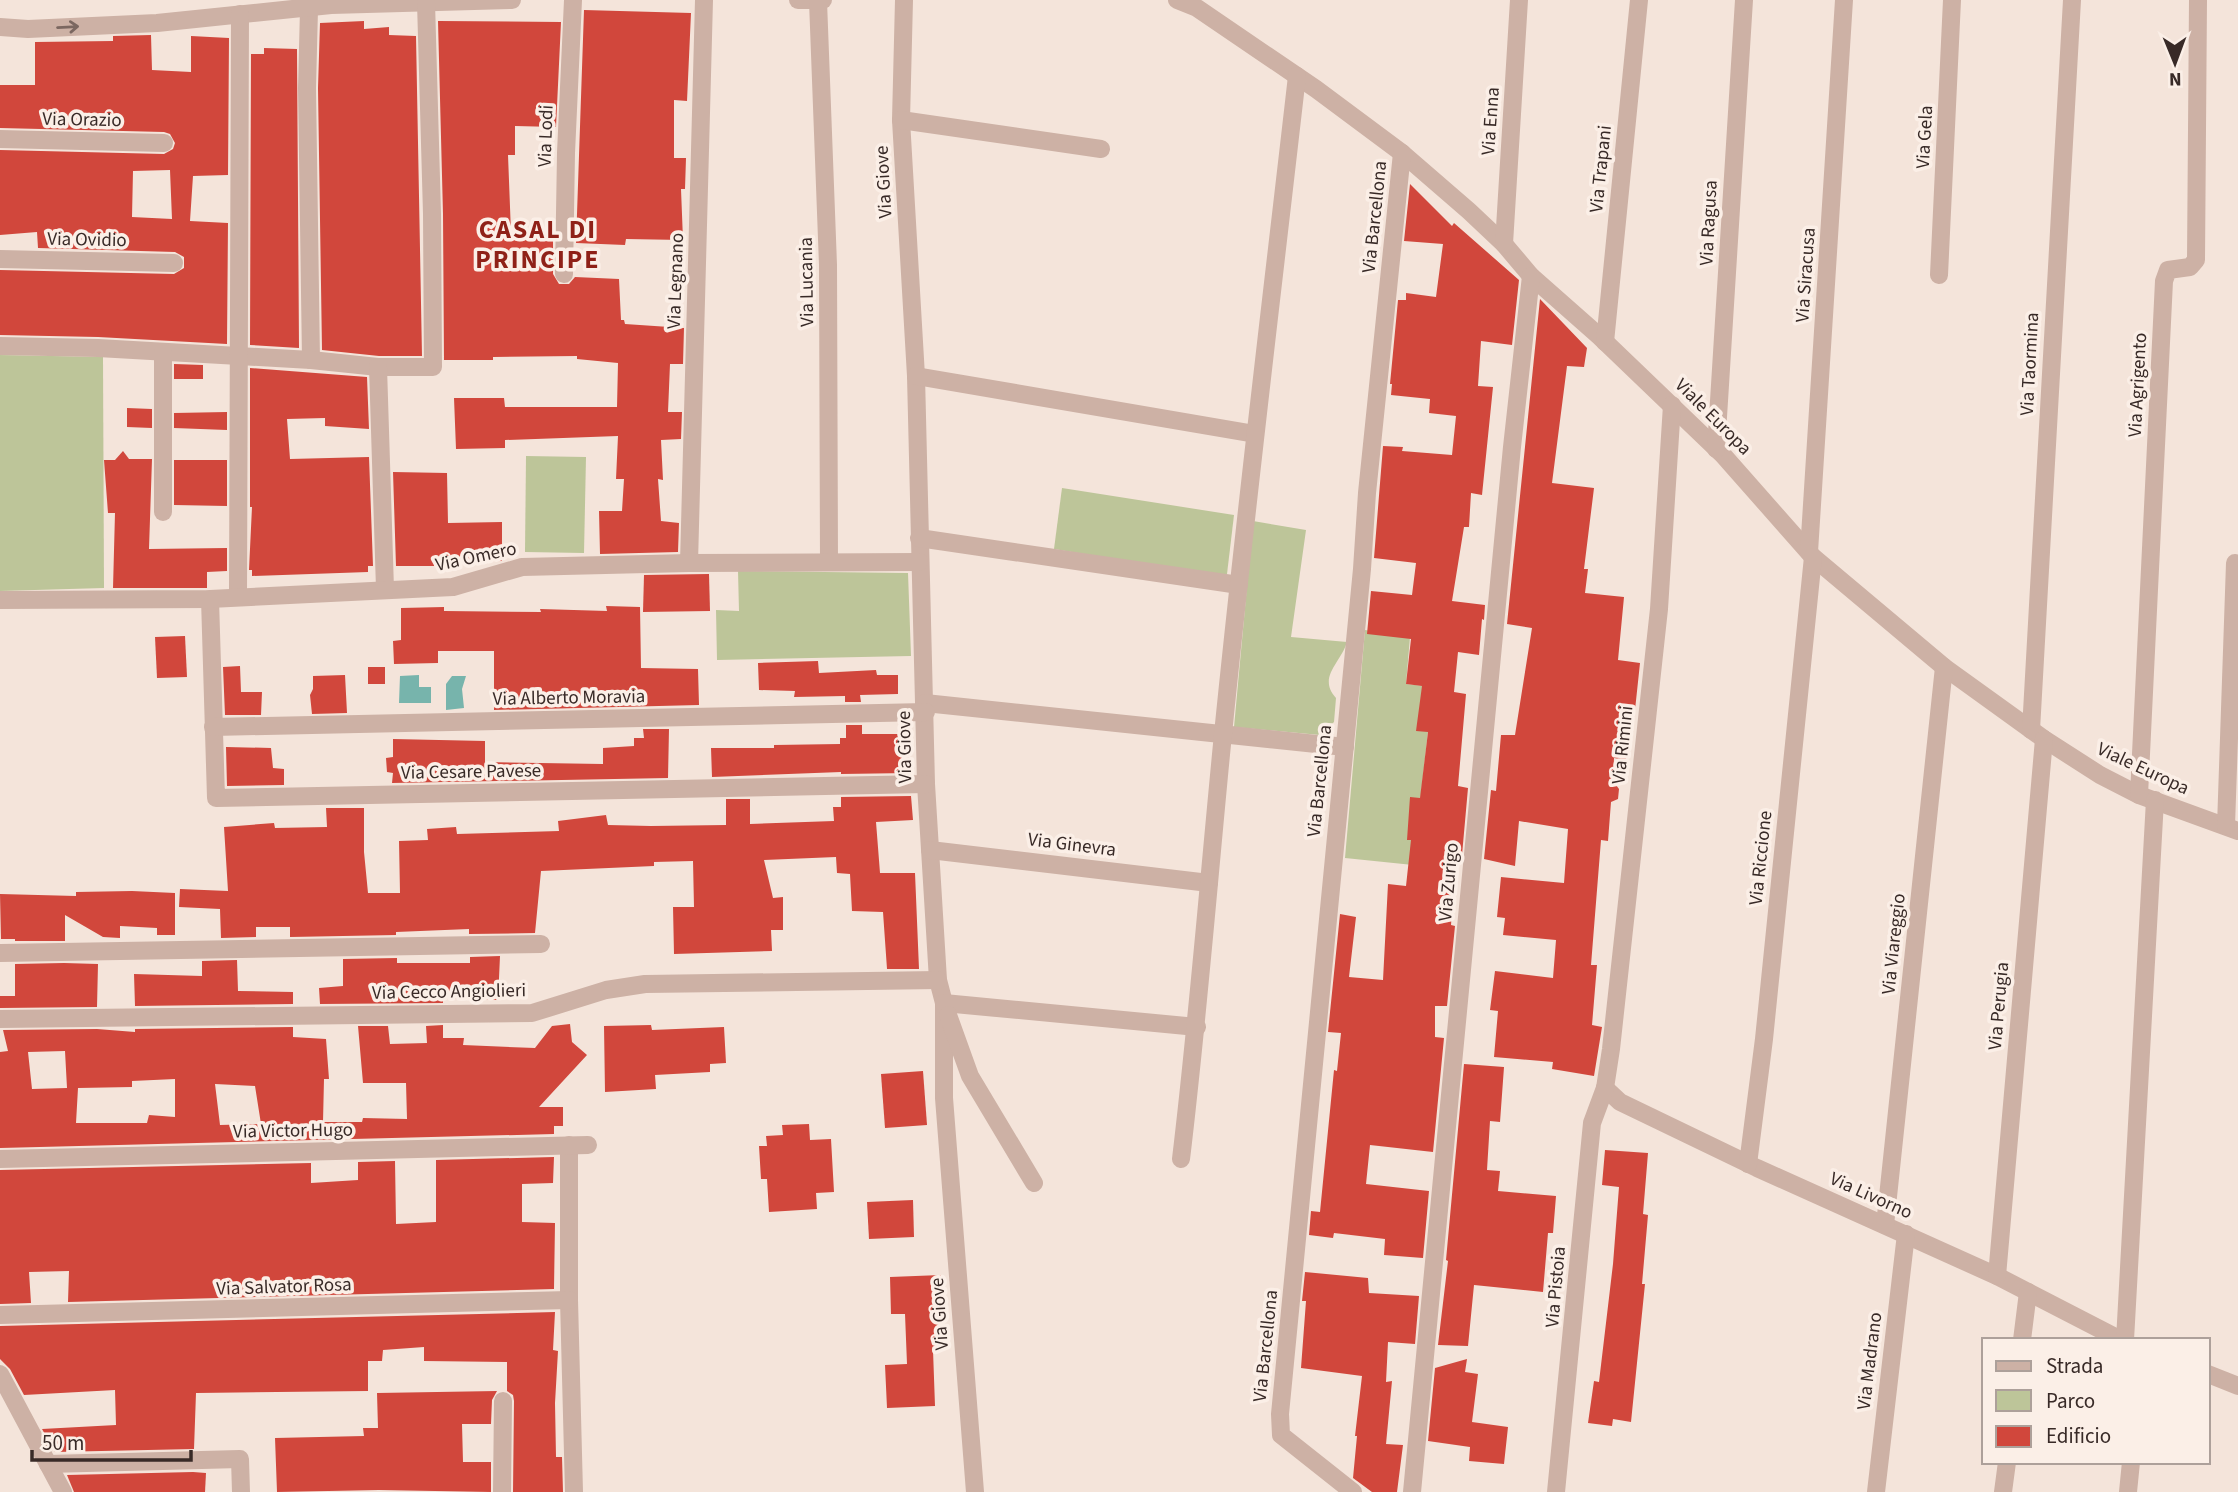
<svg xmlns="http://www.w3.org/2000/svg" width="2238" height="1492" font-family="'Source Sans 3',sans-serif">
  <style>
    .green { fill: #bdc599 }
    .water { fill: #77b4ac }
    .building { fill: #d1473c; fill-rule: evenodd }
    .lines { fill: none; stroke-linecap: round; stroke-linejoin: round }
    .minor { stroke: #cdb1a5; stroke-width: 18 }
    .oneway { stroke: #7b6760 }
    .labels { text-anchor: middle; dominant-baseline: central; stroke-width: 7; stroke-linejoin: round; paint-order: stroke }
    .street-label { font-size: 19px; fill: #382a27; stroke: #fbefe7 }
    .district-label { font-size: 26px; font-weight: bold; letter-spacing: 2px; fill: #8f2118; stroke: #fbefe7 }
  </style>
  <rect width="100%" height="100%" fill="#f4e4da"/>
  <g class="green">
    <path d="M0,355L103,357L104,588L0,591Z"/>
    <path d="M526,456L586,457L584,553L525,552Z"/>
    <path d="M1062,488L1234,515L1227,574L1215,576L1054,549Z"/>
    <path d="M1253,521L1306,530L1291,637L1347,642C1341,663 1317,677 1336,698L1334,722L1320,735L1234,727Z"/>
    <path d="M738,571L908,573L911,656L717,660L716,610L739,611Z"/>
    <path d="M1365,630L1410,637L1406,684L1433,687L1413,865L1345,858Z"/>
  </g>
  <g class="water">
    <path d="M419,675V687H431V703H399L400,676Z"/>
    <path d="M452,676H466L462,689L464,708L446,710V684Z"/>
  </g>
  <g class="building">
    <path d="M584,10L691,13L687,101L674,100V158H686L685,189H681L683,240L626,239L625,245L576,243Z"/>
    <path d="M364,21V29L389,27V35L416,36L422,356H379L322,350L318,88L320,23Z"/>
    <path d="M438,21L561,22L556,127L515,126V155H508L511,233L553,234V274L559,284H569L575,277L619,279L621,320H624L625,324L684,328L683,364H670L668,412H682L681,439L661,440L663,480L658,479L661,521L679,523L678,552L600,554L599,511H622L624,479H616L618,436L505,440V448L456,449L454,398H504L505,407H617L618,363L577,359V356L493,357V360H444L443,214Z"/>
    <path d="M151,35L152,70L191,72V36L229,38L228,175L193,176L190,221L228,223L227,344L98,337L0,335V270L174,274L184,268V257L175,252L38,248L37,232L0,235V150L164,154L173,149L175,143L170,134L164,132L0,128V85H35V42L113,41V36ZM170,170L172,219L132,217L133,171Z"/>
    <path d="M264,48L297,49L299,348L250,345L251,54H264Z"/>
    <path d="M1410,184L1452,226L1454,223L1519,280L1512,345L1481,341L1478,386L1493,387L1482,495L1471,493L1469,527H1464L1452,601L1485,605L1484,620L1482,619L1479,655L1458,652L1454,692L1466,694L1458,786L1468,788L1462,855L1456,854L1451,925L1455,926L1447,1006H1435V1037L1444,1038L1433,1152L1370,1145L1366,1184L1429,1191L1423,1258L1384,1255L1385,1239L1334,1233L1333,1238L1309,1235L1311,1211L1320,1212L1334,1070L1337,1071L1341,1033L1328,1032L1340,914L1356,917L1349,977L1383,980L1388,884L1406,886L1411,840H1407L1410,797L1420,798L1428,732L1416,731L1422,686L1406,684L1411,639L1367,634L1371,591L1412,595L1416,563L1374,558L1383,446L1403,447L1402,451L1452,455L1456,416L1429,413L1430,399L1391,395L1392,384H1390L1398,300H1406V293L1436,297L1443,244L1404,241Z"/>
    <path d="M1540,299L1587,348L1584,367L1567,366L1552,483L1594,488L1584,569H1588L1585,593L1624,597L1618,660L1640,663L1635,710L1629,709L1626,760L1614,758L1613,781L1619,789L1618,799L1611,802L1608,841L1601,840L1591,965H1597L1592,1025L1602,1027L1594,1076L1552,1069L1553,1062L1494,1057L1498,1011L1490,1010L1495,971L1553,978L1556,940L1503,935L1505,918L1497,917L1501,877L1564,883L1568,829L1519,821L1515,866L1484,859L1491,790L1496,791L1501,735H1515L1532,628L1507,624Z"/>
    <path d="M174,364L203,365V379H174Z"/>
    <path d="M250,368L367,377L369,429L325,426V418L287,419L290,459L369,457L373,566H368V572L252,576V570H249L252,507H250Z"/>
    <path d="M127,408L152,409V428L127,427Z"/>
    <path d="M227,412V430L174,428V413Z"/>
    <path d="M123,451L129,459H152L149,549L227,548V571L207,572V588H113L115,513H108L104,460H115Z"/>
    <path d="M174,460H227V506L174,505Z"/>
    <path d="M393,472L447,473L448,523L502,522V561L434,562V566H396Z"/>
    <path d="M709,574L710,611L643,612L644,575Z"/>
    <path d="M606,606L640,607L641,668L698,669L699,705L494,710V651H438V663L394,664L393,641L401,640V608L444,607V611L541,612L540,609L607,611Z"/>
    <path d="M185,636L187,677L157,678L155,637Z"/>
    <path d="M818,661L819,673L876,670L877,675H898V694L860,695L861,702H845V696L794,697L795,691L759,690L758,663Z"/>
    <path d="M240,666L241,692H262L261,715H225L223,667Z"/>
    <rect x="368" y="667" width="17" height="17"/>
    <path d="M345,675L347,713L312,714L310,695L313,689V676Z"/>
    <path d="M846,725H862V734H909V773L841,774V772L712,777L711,748H774V745L840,744V738H846Z"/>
    <path d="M643,729H669L668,778L392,783L393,773L387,772L386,758L393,757V739L485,741V762L603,764V748L634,746V738H644Z"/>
    <path d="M226,747L271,748L273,768L284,769V785L227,786Z"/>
    <path d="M911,796L913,820L876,822L880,873H915L919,969H887L883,912L852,911L850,874L837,873L836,857L764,860L773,898L783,897V930H771L772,951L674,954L673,907H694L693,861L654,862V866L541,871L535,933L469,934V929L396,932V935L290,937V927H256V937L221,938L220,909L179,907L180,889L228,891L224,827L274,823L275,828L327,827L326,808H364V852L368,893H400L399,841L428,840L427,829L456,827L457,834L559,831L558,821L606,815L608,825L651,826L726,825V799H750V824L834,821L833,807H841V797Z"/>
    <path d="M132,891L175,893V935H157V928L120,926V938L103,937L65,915V941H15V939H1L0,894L76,896V892Z"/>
    <path d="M500,956L498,1000L443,998V1003L320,1004L319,988L343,986V959L397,958V963H470V957Z"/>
    <path d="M237,960L238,991L293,992V1004L135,1006L134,974L202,976V961Z"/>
    <path d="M64,963L98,964L97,1007L0,1008V996H15V964Z"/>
    <path d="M570,1024L572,1042L587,1055L539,1107H563V1126H554V1134L0,1148V1052L8,1051L3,1030L97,1029L135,1032V1029L293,1027V1037L326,1039L329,1079H324L323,1122H362L363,1118L407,1119L406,1083H363L358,1026H388L390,1044L427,1043L426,1026L443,1025V1038H464L463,1045L535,1048L552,1026ZM65,1051L67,1088L32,1089L28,1052ZM175,1079V1117L149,1115L147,1123H76L78,1088L132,1087V1081ZM215,1084L255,1086L261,1124L220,1125Z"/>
    <path d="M651,1025L652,1030L724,1027L726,1063L710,1064V1072L655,1075L656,1089L605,1092L604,1026Z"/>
    <path d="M1464,1064L1504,1067L1500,1122L1490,1121L1487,1170L1500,1171L1498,1191L1556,1196L1553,1233H1548L1543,1292L1474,1285L1468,1346L1438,1345L1448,1261L1446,1260Z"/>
    <path d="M923,1071L927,1125L885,1128L881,1074Z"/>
    <path d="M809,1124L810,1140L831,1139L834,1192L816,1193L817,1209L769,1212L767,1179H761L759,1146H767L766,1136L783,1135L782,1125Z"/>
    <path d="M1605,1150L1648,1153L1643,1214L1648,1215L1642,1284H1645L1631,1422L1613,1419L1612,1426L1588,1423L1594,1381L1599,1382L1613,1264L1619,1187L1602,1185Z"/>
    <path d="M554,1157L553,1183L522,1184V1222L555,1223L554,1289L68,1302L69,1271L29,1272L31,1303L0,1304V1170L311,1163V1183L358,1180V1162L395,1161L396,1224L436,1222V1160Z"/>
    <path d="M913,1200L914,1237L869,1239L867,1202Z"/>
    <path d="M1305,1272L1368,1278L1369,1293L1419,1296L1415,1344L1388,1342L1386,1382L1392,1381L1386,1444L1403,1445L1397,1492H1372L1353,1478L1357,1436H1355L1362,1376L1301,1368L1306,1301H1302Z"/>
    <path d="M941,1275L943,1313H939L941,1350H933L935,1406L887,1408L885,1365L907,1364L905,1314H891L890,1277Z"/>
    <path d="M555,1312L553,1350L558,1351L555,1403L556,1457H562L563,1492H513L514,1401L513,1395L507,1391V1362L424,1361V1347L383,1350L382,1361H368V1391L196,1393L194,1449L55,1452L42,1429L116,1425L115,1390L24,1395L10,1369L0,1359V1326Z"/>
    <path d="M1467,1359L1465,1372L1478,1374L1472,1422L1508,1427L1504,1464L1469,1461L1470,1447L1428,1441L1435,1368Z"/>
    <path d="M497,1391L492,1400L491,1424H462L463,1462H491V1492L379,1490L277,1492L275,1438L364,1436L363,1428H378L377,1393Z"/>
    <path d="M193,1472L206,1473L205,1492H74L67,1475Z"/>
  </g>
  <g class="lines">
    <g class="minor">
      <path d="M798,0H823"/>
      <path d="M904,0L901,120L916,376L926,784L938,980L944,1003V1098L975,1492"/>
      <path d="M1177,0L1197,8L1316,89L1402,153L1469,211L1504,244L1531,276L1599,336L1723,455L1813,557L1944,667L2044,739L2100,775L2139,795L2238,831"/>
      <path d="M818,1L828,265L829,562"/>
      <path d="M309,9L307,88L311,360"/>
      <path d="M0,27L28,29L157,23L331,5L512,0"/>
      <path d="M901,120L1101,149"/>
      <path d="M0,139L164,143"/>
      <path d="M1504,244L1519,0"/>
      <path d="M0,259L174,263"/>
      <path d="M564,274L566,153L573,0"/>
      <path d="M1939,275L1952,0"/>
      <path d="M1605,342L1639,0"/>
      <path d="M0,346L98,348L311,360L378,367H433L432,214L426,2"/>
      <path d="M163,352V512"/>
      <path d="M378,367L385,589"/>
      <path d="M916,376L1255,434"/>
      <path d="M1716,449L1744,0"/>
      <path d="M919,538L1239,585"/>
      <path d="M1809,552L1844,0"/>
      <path d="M689,563L704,0"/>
      <path d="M238,596L240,14"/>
      <path d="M210,599L216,798L926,784"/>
      <path d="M0,600L210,599L453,587L522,567L689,563L919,562"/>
      <path d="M925,703L1345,747"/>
      <path d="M213,727L926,712"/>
      <path d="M2031,730L2072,0"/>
      <path d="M2139,795L2164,281L2168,270L2190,267L2196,260L2198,0"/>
      <path d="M2226,826L2235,563"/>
      <path d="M930,850L1209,883"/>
      <path d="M0,953L541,944"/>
      <path d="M944,1003L1197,1027"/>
      <path d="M948,1015L970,1076L1034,1183"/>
      <path d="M0,1019L532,1013L606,990L645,984L938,980"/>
      <path d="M1605,1088L1620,1102L1757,1168L1997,1276L2121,1340"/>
      <path d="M569,1145V1300L574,1492"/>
      <path d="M0,1159L588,1145"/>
      <path d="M1181,1159C1198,1018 1209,876 1223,734C1245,514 1272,295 1297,76"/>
      <path d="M1748,1164L1764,1039L1813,557"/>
      <path d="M1885,1225L1944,667"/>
      <path d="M1997,1276L2044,739"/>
      <path d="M0,1315L569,1300"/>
      <path d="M2022,1340L2028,1292"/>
      <path d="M2125,1340L2155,800"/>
      <path d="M0,1374L63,1492"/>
      <path d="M2208,1374L2238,1386"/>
      <path d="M48,1464L240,1459L241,1492"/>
      <path d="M502,1492L503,1401"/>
      <path d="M1353,1492L1281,1435L1280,1414L1362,569L1367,493L1402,153"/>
      <path d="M1412,1492L1512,447L1531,276"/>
      <path d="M1556,1492L1592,1123L1605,1088L1611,1049L1659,609L1672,405"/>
      <path d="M1876,1492L1906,1234"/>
      <path d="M2003,1492L2007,1462"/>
      <path d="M2128,1492L2131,1462"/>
    </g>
  </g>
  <defs><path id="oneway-shaft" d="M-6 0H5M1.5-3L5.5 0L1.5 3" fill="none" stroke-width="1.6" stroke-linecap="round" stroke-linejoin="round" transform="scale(1.75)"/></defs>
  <use class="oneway" href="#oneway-shaft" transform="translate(68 27) rotate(-3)"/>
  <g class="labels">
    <g class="street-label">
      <text transform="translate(82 120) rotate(1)">Via Orazio</text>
      <text transform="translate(1491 121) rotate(-86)">Via Enna</text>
      <text transform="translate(546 136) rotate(-88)">Via Lodi</text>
      <text transform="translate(1925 137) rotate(-87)">Via Gela</text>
      <text transform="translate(1601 169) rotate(-84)">Via Trapani</text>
      <text transform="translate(884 182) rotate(-93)">Via Giove</text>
      <text transform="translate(1375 217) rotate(-84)">Via Barcellona</text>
      <text transform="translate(1709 223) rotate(-87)">Via Ragusa</text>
      <text transform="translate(87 240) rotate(1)">Via Ovidio</text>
      <text transform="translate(1806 275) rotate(-86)">Via Siracusa</text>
      <text transform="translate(676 281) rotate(-88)">Via Legnano</text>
      <text transform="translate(807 282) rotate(-91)">Via Lucania</text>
      <text transform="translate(2030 364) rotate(-87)">Via Taormina</text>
      <text transform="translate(2138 385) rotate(-87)">Via Agrigento</text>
      <text transform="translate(1713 417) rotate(45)">Viale Europa</text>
      <text transform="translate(476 557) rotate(-12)">Via Omero</text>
      <text transform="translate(569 698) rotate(-1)">Via Alberto Moravia</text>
      <text transform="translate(1623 745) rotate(-84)">Via Rimini</text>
      <text transform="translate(905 747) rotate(-91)">Via Giove</text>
      <text transform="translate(2143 769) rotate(25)">Viale Europa</text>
      <text transform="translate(471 772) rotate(-1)">Via Cesare Pavese</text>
      <text transform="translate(1320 781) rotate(-84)">Via Barcellona</text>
      <text transform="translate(1072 845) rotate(7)">Via Ginevra</text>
      <text transform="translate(1761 858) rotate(-84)">Via Riccione</text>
      <text transform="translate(1449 882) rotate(-85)">Via Zurigo</text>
      <text transform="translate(1894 944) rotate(-84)">Via Viareggio</text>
      <text transform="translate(449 992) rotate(-1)">Via Cecco Angiolieri</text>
      <text transform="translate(1999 1006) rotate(-85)">Via Perugia</text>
      <text transform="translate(293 1131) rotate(-1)">Via Victor Hugo</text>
      <text transform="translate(1871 1196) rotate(24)">Via Livorno</text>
      <text transform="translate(284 1287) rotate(-2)">Via Salvator Rosa</text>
      <text transform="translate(1556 1287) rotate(-85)">Via Pistoia</text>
      <text transform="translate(940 1314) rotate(-94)">Via Giove</text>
      <text transform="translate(1266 1346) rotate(-84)">Via Barcellona</text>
      <text transform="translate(1870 1361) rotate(-83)">Via Madrano</text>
    </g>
    <g class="district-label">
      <text x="538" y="229">CASAL DI<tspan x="538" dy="30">PRINCIPE</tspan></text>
    </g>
  </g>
  <rect x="1982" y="1338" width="228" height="126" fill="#fbefe7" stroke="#ada09a" stroke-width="2"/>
  <rect x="1996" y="1361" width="35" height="10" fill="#cdb1a5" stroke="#ada09a" stroke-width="2"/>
  <text x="2046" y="1373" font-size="21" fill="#382a27">Strada</text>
  <rect x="1996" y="1390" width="35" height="21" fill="#bdc599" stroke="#ada09a" stroke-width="2"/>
  <text x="2046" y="1408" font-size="21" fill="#382a27">Parco</text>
  <rect x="1996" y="1426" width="35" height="21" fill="#d1473c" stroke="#ada09a" stroke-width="2"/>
  <text x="2046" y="1443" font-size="21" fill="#382a27">Edificio</text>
  <g transform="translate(2175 63) rotate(179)" stroke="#fbefe7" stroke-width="5" paint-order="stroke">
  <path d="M0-5L12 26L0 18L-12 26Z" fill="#382a27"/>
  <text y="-10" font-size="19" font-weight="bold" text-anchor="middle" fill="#382a27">N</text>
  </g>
  <path d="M32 1450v10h159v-10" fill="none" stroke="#382a27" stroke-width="3.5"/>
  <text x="42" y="1450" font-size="21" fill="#382a27" stroke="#fbefe7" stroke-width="5" paint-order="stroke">50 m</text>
</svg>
